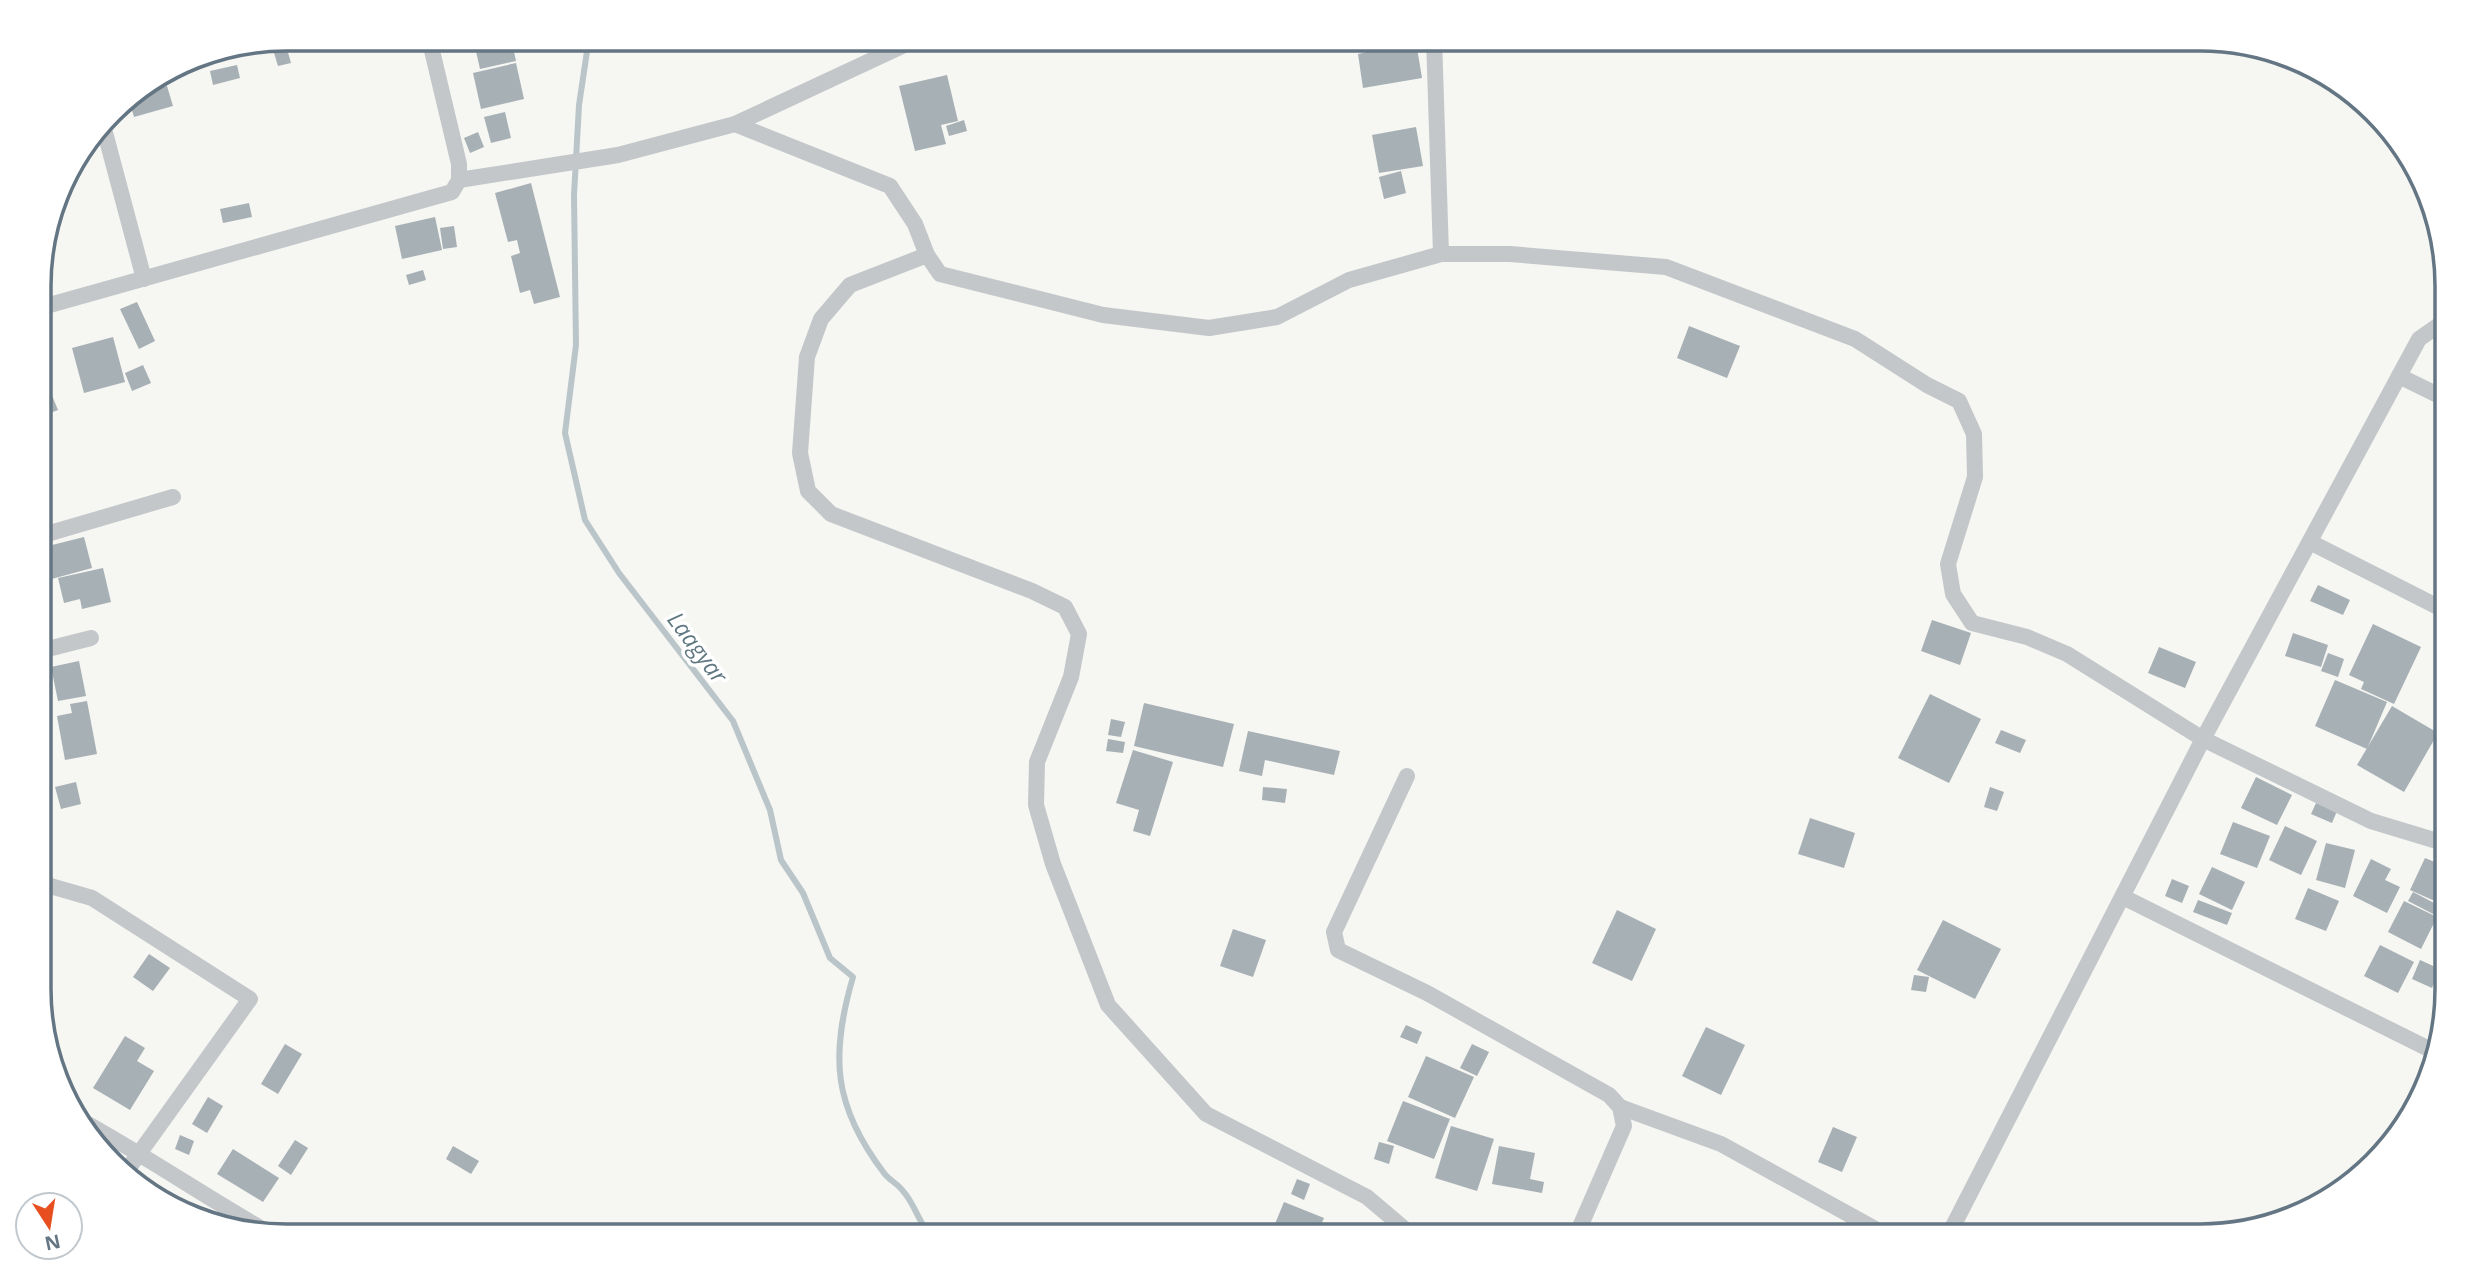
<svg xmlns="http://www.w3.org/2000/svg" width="2486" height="1275" font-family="'Open Sans',sans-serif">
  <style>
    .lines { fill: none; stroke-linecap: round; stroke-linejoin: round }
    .stream { stroke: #bac5c9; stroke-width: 6 }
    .building { fill: #a7b0b5 }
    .minor { stroke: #c3c7ca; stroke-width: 16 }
    .labels { text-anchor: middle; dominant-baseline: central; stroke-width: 7; stroke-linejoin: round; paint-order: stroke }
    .water-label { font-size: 23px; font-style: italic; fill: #5f7780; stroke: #fff }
    .rim { fill: none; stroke: #647684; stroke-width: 3.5 }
  </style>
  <rect width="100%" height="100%" fill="#f6f6f2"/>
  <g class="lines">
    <path class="stream" d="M589,38L579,105L574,195L576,345L565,433L585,520L619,573L733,721L770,810L781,860L803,893L830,958L853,977C830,1056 833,1106 884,1173C889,1180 898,1184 903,1191C915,1204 919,1224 931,1236"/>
  </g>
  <g class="building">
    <path d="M473,38H511L516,61L480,69Z"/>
    <path d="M1416,42L1422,78L1363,88L1358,54Z"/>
    <path d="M287,49L291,63L278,66L274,53Z"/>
    <path d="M516,63L524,99L481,109L473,73Z"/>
    <path d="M237,65L240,78L213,85L210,71Z"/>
    <path d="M947,75L958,121L941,125L946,144L915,151L899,86Z"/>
    <path d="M167,86L173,106L134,117L128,96Z"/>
    <path d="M505,112L511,138L491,143L484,117Z"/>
    <path d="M964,120L967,131L949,136L946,126Z"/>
    <path d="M1416,127L1423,166L1379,173L1372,135Z"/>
    <path d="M478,132L484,147L470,153L464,138Z"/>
    <path d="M1401,171L1406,193L1384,199L1379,177Z"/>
    <path d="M531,183L560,297L534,304L530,290L520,293L511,256L520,253L517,240L508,242L495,193Z"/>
    <path d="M249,203L252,217L223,223L220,209Z"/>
    <path d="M435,217L442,250L402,259L395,226Z"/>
    <path d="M454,226L457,247L443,249L440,228Z"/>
    <path d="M423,270L426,280L409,285L406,275Z"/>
    <path d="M137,302L155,341L139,349L120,309Z"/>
    <path d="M1689,326L1740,346L1727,378L1677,358Z"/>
    <path d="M113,337L125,382L84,393L72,348Z"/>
    <path d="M39,364L58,410L39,417Z"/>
    <path d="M143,365L151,383L132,391L125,373Z"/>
    <path d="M84,537L92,568L48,580L40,548Z"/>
    <path d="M40,556L47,583L40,585Z"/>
    <path d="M103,568L111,602L82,609L80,599L64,603L58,578Z"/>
    <path d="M2318,585L2350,600L2343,615L2310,601Z"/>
    <path d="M1932,620L1971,633L1960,665L1921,651Z"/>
    <path d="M2373,624L2421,647L2394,704L2361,689L2364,682L2349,675Z"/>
    <path d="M2293,633L2328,645L2321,667L2285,656Z"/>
    <path d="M2159,647L2196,662L2185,688L2148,673Z"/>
    <path d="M2328,653L2344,659L2338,677L2321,671Z"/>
    <path d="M79,661L86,696L58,701L51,667Z"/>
    <path d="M2335,680L2387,702L2367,749L2315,726Z"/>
    <path d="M1930,694L1981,719L1949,783L1898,758Z"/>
    <path d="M87,701L97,754L65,760L57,716L72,713L70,704Z"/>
    <path d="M1144,703L1234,724L1223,767L1134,746Z"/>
    <path d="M2392,706L2438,733L2404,792L2357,765Z"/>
    <path d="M1111,719L1125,722L1121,737L1108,735Z"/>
    <path d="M2001,730L2026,740L2020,753L1995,743Z"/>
    <path d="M1248,731L1340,751L1334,775L1265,760L1262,776L1239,771Z"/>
    <path d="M1108,739L1125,742L1123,753L1106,751Z"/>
    <path d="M1133,750L1173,762L1150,836L1133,831L1139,810L1116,803Z"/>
    <path d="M2256,777L2292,795L2277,825L2241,808Z"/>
    <path d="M76,782L81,804L61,809L55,787Z"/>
    <path d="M1263,787L1287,789L1285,803L1262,800Z"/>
    <path d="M1990,787L2004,792L1997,811L1984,807Z"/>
    <path d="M2316,803L2337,811L2332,823L2311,814Z"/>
    <path d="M1810,818L1855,833L1844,868L1798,854Z"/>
    <path d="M2233,822L2270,836L2257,868L2220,854Z"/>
    <path d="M2285,826L2317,841L2301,875L2269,860Z"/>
    <path d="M2326,843L2355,850L2345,888L2316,880Z"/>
    <path d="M2425,858L2447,867L2446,906L2410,890Z"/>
    <path d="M2371,859L2391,869L2385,880L2400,887L2387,913L2353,896Z"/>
    <path d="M2212,867L2245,882L2232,910L2199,894Z"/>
    <path d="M2172,879L2189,886L2182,903L2165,896Z"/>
    <path d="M2308,888L2339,901L2326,931L2295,919Z"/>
    <path d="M2413,892L2440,906L2435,915L2408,901Z"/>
    <path d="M2198,900L2232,913L2227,925L2193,912Z"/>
    <path d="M2404,901L2437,917L2421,949L2388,932Z"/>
    <path d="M1617,910L1656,929L1632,981L1592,963Z"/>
    <path d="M1943,920L2001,949L1975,999L1917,970Z"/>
    <path d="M1233,929L1266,940L1253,977L1220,966Z"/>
    <path d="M2380,945L2414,962L2398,993L2364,976Z"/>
    <path d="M149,954L170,968L153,991L133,977Z"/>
    <path d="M2420,960L2440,969L2432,988L2412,979Z"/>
    <path d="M1914,975L1929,977L1926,992L1911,990Z"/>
    <path d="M1406,1025L1422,1032L1417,1044L1400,1037Z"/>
    <path d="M1706,1027L1745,1045L1721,1095L1682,1076Z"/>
    <path d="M125,1036L145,1048L137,1061L154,1071L130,1110L93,1088Z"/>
    <path d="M285,1044L302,1054L278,1094L261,1084Z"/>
    <path d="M1472,1044L1489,1052L1477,1076L1460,1068Z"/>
    <path d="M1426,1056L1474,1077L1455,1118L1408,1097Z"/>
    <path d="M208,1097L223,1106L207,1133L192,1124Z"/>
    <path d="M1403,1101L1450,1119L1434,1159L1387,1141Z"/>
    <path d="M1451,1126L1494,1139L1477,1191L1435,1178Z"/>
    <path d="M1833,1127L1857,1137L1842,1172L1818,1162Z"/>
    <path d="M180,1135L194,1141L189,1155L175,1149Z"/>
    <path d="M295,1140L308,1148L291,1175L278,1166Z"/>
    <path d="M1379,1142L1394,1146L1389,1164L1374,1159Z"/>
    <path d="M453,1146L479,1161L471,1174L446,1159Z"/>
    <path d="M1499,1146L1535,1153L1530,1179L1544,1182L1542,1193L1492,1184Z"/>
    <path d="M233,1149L279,1178L263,1202L217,1174Z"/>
    <path d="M1297,1179L1310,1184L1304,1200L1291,1194Z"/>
    <path d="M163,1195L193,1214V1215L176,1211L161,1198Z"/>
    <path d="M1284,1202L1324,1218L1316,1236H1270Z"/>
  </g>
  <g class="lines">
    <g class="minor">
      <path d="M1434,38L1441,254"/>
      <path d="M735,124L890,186L915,224L927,255L940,274L1103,315L1209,328L1277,317L1349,280L1441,254H1510L1666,267L1855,339L1927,385L1959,401L1974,434L1975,477L1948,564L1953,594L1972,623L2027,637L2067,654L2203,739L2371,821L2447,844"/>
      <path d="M103,125L144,279"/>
      <path d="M459,180L618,155L735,124L915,40L929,38"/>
      <path d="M927,255L850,285L821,319L807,357L800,453L808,491L831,514L1032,591L1065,607L1079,634L1071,677L1037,762L1036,805L1053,864L1108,1005L1206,1114L1367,1197L1413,1236"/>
      <path d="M39,308L452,192L459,180V164L429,38"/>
      <path d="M2399,376L2446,399"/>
      <path d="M40,536L173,497"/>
      <path d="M2310,542L2446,611"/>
      <path d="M40,651L91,638"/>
      <path d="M1407,776L1334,932L1338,950L1427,993L1609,1095L1620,1107L1624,1126L1576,1236"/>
      <path d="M40,883L92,898L250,999L128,1169"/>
      <path d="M2123,897L2433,1051"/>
      <path d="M1620,1107L1721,1144L1888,1236"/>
      <path d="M77,1118C143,1154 204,1196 269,1233"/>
      <path d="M1948,1236L2203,739L2399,376L2419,339L2446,320"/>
    </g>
  </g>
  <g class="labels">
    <g class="water-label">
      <text transform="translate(698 647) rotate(53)">Laagyar</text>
    </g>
  </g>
  <path d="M0 0H2486V1275H0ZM286 51H2200A235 235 0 0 1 2435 286V989A235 235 0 0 1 2200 1224H286A235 235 0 0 1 51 989V286A235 235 0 0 1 286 51Z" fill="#fff" fill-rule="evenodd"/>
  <path class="rim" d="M286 51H2200A235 235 0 0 1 2435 286V989A235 235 0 0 1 2200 1224H286A235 235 0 0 1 51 989V286A235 235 0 0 1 286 51Z"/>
  <g transform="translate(49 1226) rotate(168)"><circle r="33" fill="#ffffff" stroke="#c1c8ce" stroke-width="2"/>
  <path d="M0-5L12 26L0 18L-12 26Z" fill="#e74f21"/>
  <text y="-10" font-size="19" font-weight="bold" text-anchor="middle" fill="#647684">N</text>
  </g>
</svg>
